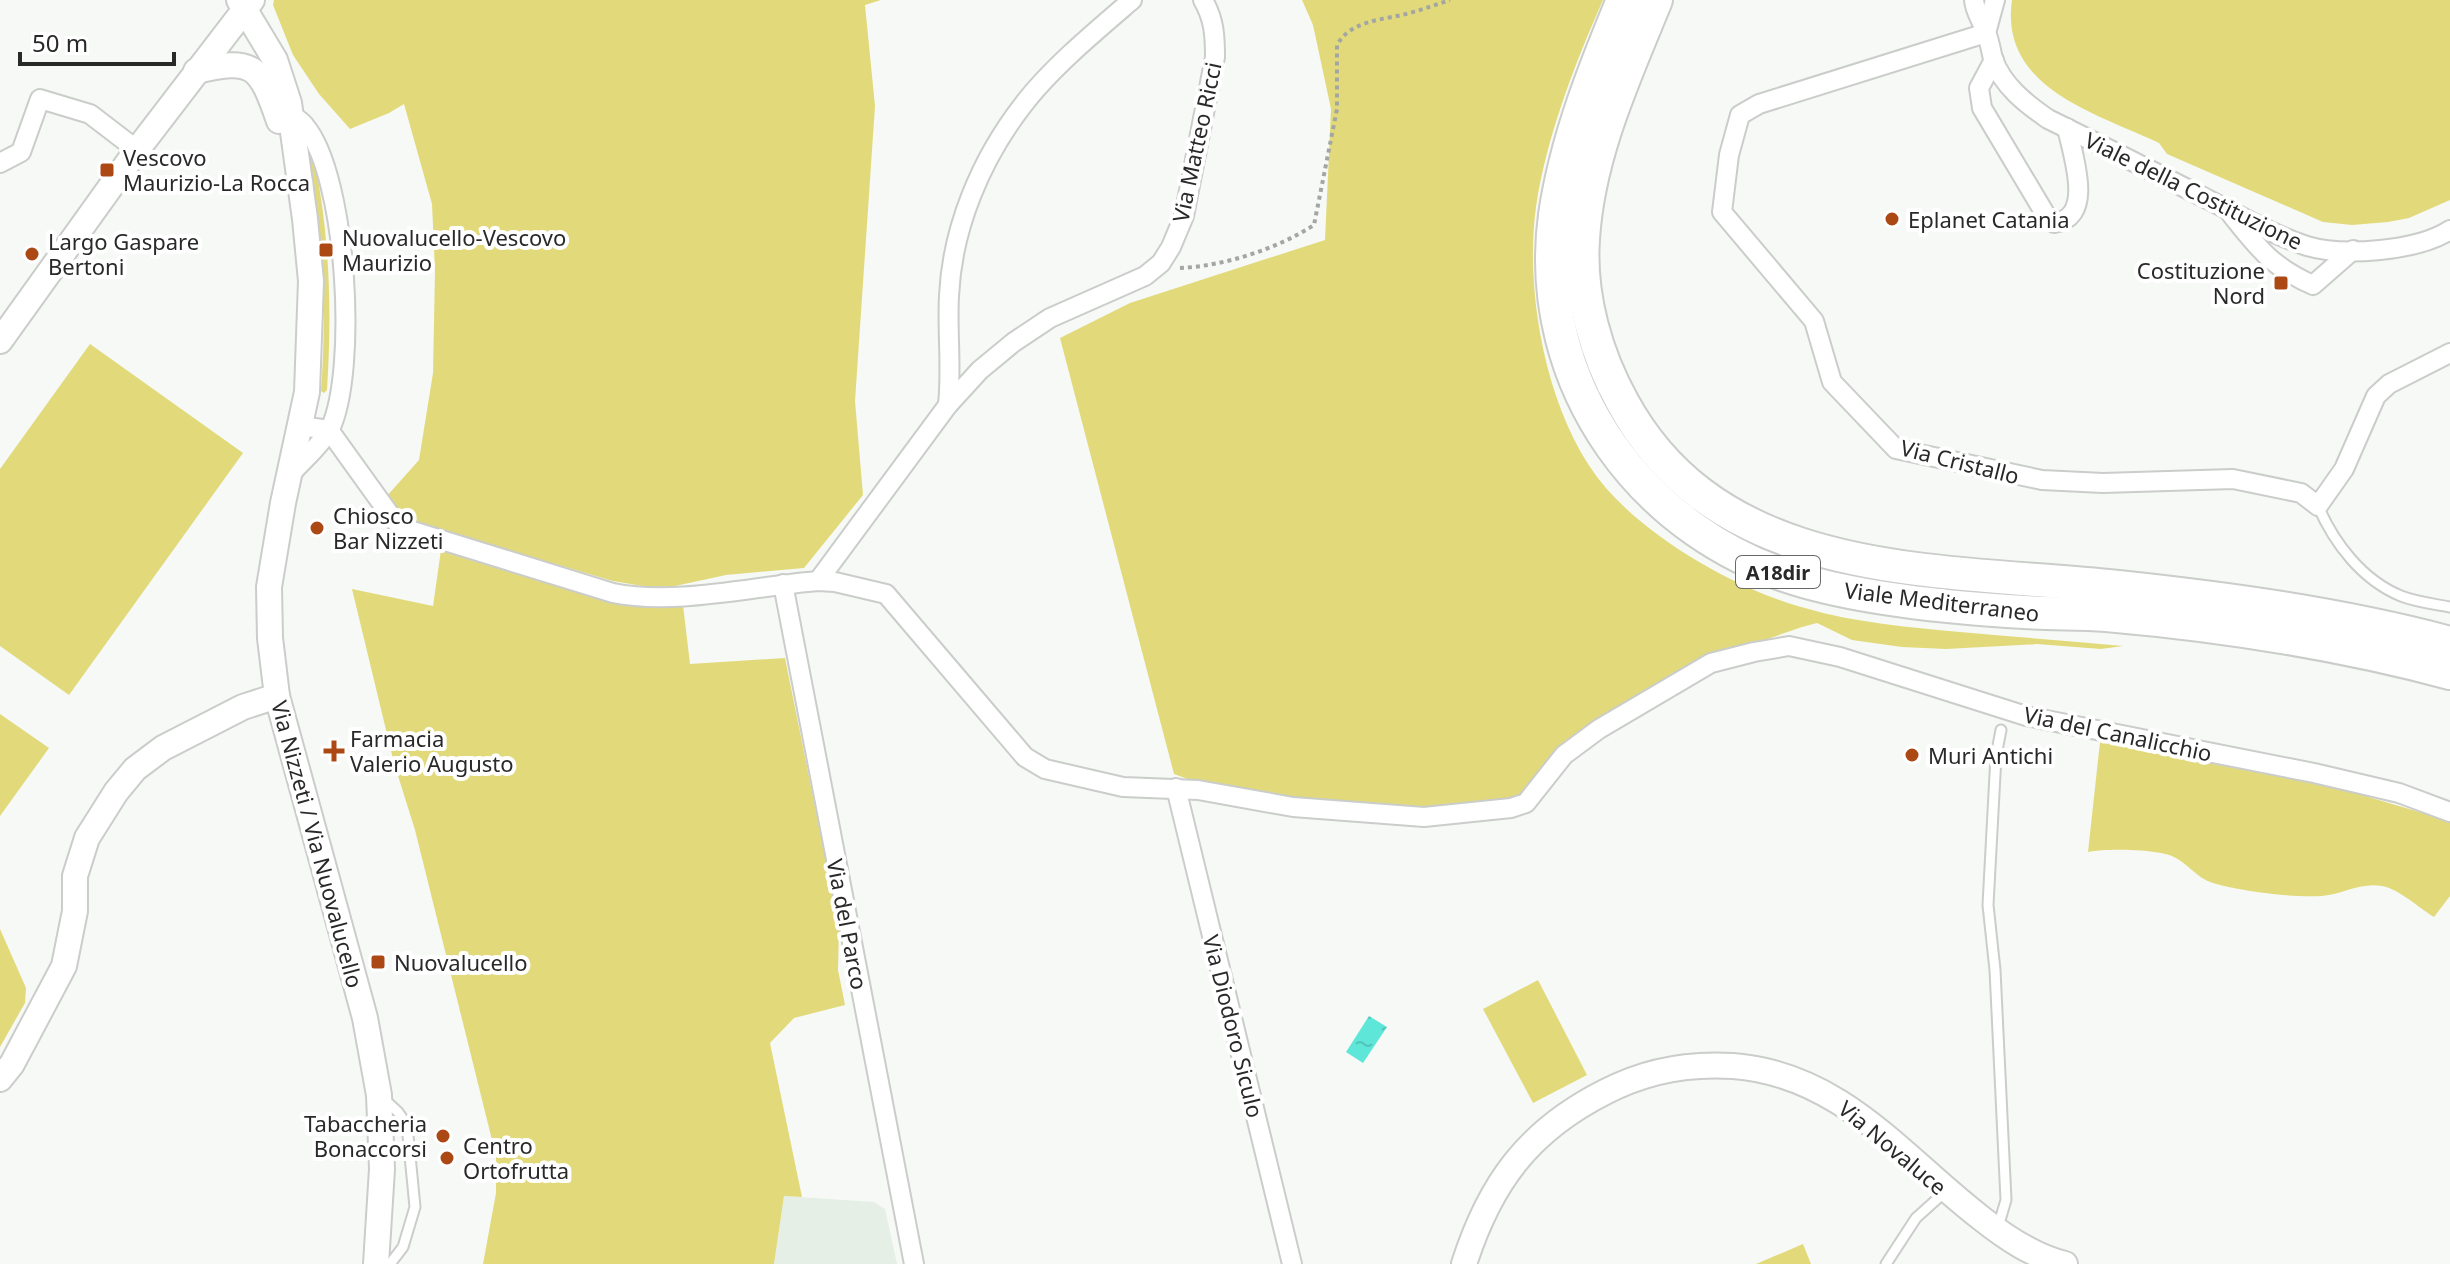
<svg xmlns="http://www.w3.org/2000/svg" width="2450" height="1264" font-family="'Noto Sans',sans-serif">
  <style>
    .built { fill: #e6efe6 }
    .green { fill: #e2da7a }
    .water { fill: url(#water-ripples) }
    .lines { fill: none; stroke-linecap: round; stroke-linejoin: round }
    .lane-casing { stroke: #cacdca; stroke-width: 13 }
    .street-casing { stroke: #cacdca; stroke-width: 22 }
    .secondary-casing { stroke: #cacdca; stroke-width: 28 }
    .highway-casing { stroke: #cacdca; stroke-width: 36 }
    .path { stroke: #a4a6a4; stroke-width: 4; stroke-dasharray: 4 4; stroke-linecap: butt }
    .lane { stroke: #fff; stroke-width: 9 }
    .street { stroke: #fff; stroke-width: 18 }
    .secondary { stroke: #fff; stroke-width: 24 }
    .highway { stroke: #fff; stroke-width: 32 }
    .poi-dot { fill: #ab4814; stroke: #fff; stroke-width: 3 }
    .labels { text-anchor: middle; dominant-baseline: central; stroke-width: 8; stroke-linejoin: round; paint-order: stroke }
    .shield { fill: #fff; stroke: #686968; stroke-width: 2 }
    .shield-label { font-size: 20px; font-weight: bold; fill: #282928 }
    .street-label { font-size: 22px; fill: #282928; stroke: #fff }
    .poi-label { font-size: 22px; fill: #282928; stroke: #fff; text-anchor: start }
  </style>
  <defs>
    <pattern id="water-ripples" width="26" height="14" patternUnits="userSpaceOnUse" patternTransform="scale(2)"><rect width="26" height="14" fill="#5ee6d8"/><path d="M2 4q2-2 4 0t4 0M15 11q2-2 4 0t4 0" fill="none" stroke="#52c5b9"/></pattern>
  </defs>
  <rect width="100%" height="100%" fill="#f6f9f6"/>
  <path class="built" d="M784,1196L874,1202L885,1209L897,1264H774Z"/>
  <g class="green">
    <path d="M274,0H881L865,5L875,106L855,401L863,495L804,568L726,575L675,586L648,587L613,581L419,524L407,519L386,497L419,460L433,373L435,271L432,204L404,104L389,113L350,129L319,94L293,55L273,5Z"/>
    <path d="M1302,0H1603C1575,63 1546,138 1536,207C1524,293 1547,420 1606,488C1652,541 1738,590 1805,608C1856,623 1908,627 1960,632C2015,637 2069,641 2123,646L2101,649L2037,644L1946,649L1902,647L1852,640L1817,623L1802,627L1710,659L1596,720L1564,745L1515,800L1428,811L1284,798L1198,783L1174,774L1060,338L1130,303L1325,240L1331,109L1313,25Z"/>
    <path d="M2012,0H2450V200L2409,218L2388,222L2352,225L2323,222L2167,154L2159,143C2096,113 1999,88 2012,0Z"/>
    <path d="M311,156L314,158C330,236 332,312 327,390L324,393L321,391C327,309 323,240 309,160Z"/>
    <path d="M90,344L243,453L69,695L0,646V469Z"/>
    <path d="M441,550L624,604L651,607L683,605L690,664L785,658L839,925L838,970L845,1005L794,1018L770,1043L802,1197L784,1196L774,1264H483L496,1193V1156L415,830L394,763L352,589L433,606Z"/>
    <path d="M0,714L49,748L0,816Z"/>
    <path d="M2100,742L2338,788L2450,821V896L2434,917C2419,908 2399,889 2382,886C2360,882 2343,894 2322,896C2295,898 2239,891 2213,883C2196,878 2188,863 2172,856C2155,849 2106,848 2088,852Z"/>
    <path d="M0,929L26,988L25,1003L0,1047Z"/>
    <path d="M1538,980L1587,1075L1533,1103L1483,1009Z"/>
    <path d="M1803,1244L1811,1264H1756Z"/>
  </g>
  <path class="water" d="M1369,1016L1387,1027L1363,1063L1346,1052Z"/>
  <g class="lines">
    <g class="lane-casing">
      <g id="lane">
        <path d="M2318,506C2334,543 2362,580 2401,596C2416,602 2434,604 2450,607"/>
        <path d="M384,1099L398,1112L407,1125L415,1207L403,1247L390,1264"/>
        <path d="M1998,1227L2006,1200L1995,970L1988,905L1996,756L2001,730"/>
        <path d="M1886,1264L1916,1218L1946,1191"/>
      </g>
    </g>
    <g class="street-casing">
      <g id="street">
        <path d="M1974,0C1975,13 1983,22 1987,35C1990,43 1991,51 1993,59C2003,86 2025,103 2048,119C2101,145 2154,172 2207,199C2239,215 2273,235 2307,246C2343,257 2418,251 2450,230"/>
        <path d="M1986,33L1759,104L1740,115L1729,155L1722,212L1814,321L1832,382L1896,449L2042,480L2103,483L2233,479L2301,493L2318,506L2344,469L2376,396L2389,384L2450,353"/>
        <path d="M1986,33L1995,0"/>
        <path d="M1994,60L1979,88L1982,108L2047,217L2054,223C2095,218 2073,156 2067,128"/>
        <path d="M0,163L21,152L40,99L90,114L137,150"/>
        <path d="M2231,214C2258,248 2272,267 2313,285L2353,250"/>
        <path d="M948,405C952,368 947,332 949,296C952,228 981,159 1023,105C1050,69 1097,30 1132,0"/>
        <path d="M301,426L329,430L393,519L403,528L613,593C675,606 754,586 818,581L835,582L886,594L1025,757L1045,769L1123,787L1198,790L1293,807L1424,817L1511,808L1526,803L1564,755L1599,729L1711,663L1754,652L1789,646L1840,657L2026,716L2314,773L2399,793L2450,812"/>
        <path d="M290,475C302,461 321,445 330,429C358,371 347,176 305,126C302,121 295,118 291,114"/>
        <path d="M818,581L948,405L980,370L1014,342L1050,318L1145,276L1161,263L1171,247L1184,216L1215,57C1215,35 1214,19 1203,0"/>
        <path d="M783,584L914,1264"/>
        <path d="M1176,788L1292,1264"/>
      </g>
    </g>
    <g class="secondary-casing">
      <g id="secondary">
        <path d="M239,0L275,60L289,103L305,219L311,281L307,392L283,503L269,587L270,638L277,696L365,1018L379,1095L382,1169L376,1264"/>
        <path d="M196,71C254,57 260,66 279,121"/>
        <path d="M0,341L137,150L252,0"/>
        <path d="M0,1079L12,1064L64,966L75,911V876L87,838L116,792L135,769L163,748L243,707L277,696"/>
        <path d="M1464,1264C1490,1183 1528,1131 1605,1092C1645,1071 1688,1063 1733,1066C1841,1074 1902,1157 1981,1218C2006,1238 2033,1256 2065,1264"/>
      </g>
    </g>
    <g class="highway-casing">
      <g id="highway">
        <path d="M1623,0C1594,70 1566,140 1555,215C1532,385 1644,538 1807,582C1872,600 1956,608 2024,612C2051,614 2078,613 2106,615C2221,625 2338,643 2450,673"/>
        <path d="M1656,0C1625,76 1588,155 1583,239C1579,295 1596,355 1623,403C1722,584 1942,568 2118,587C2230,599 2341,614 2450,643"/>
      </g>
    </g>
    <path class="path" d="M1180,268C1224,266 1277,249 1314,225L1337,109V45C1350,21 1381,20 1406,14C1421,10 1435,5 1450,0"/>
    <use href="#lane" class="lane"/>
    <use href="#street" class="street"/>
    <use href="#secondary" class="secondary"/>
    <use href="#highway" class="highway"/>
  </g>
  <g class="poi-dot">
    <rect x="99" y="162" width="16" height="16" rx="4"/>
    <circle cx="1892" cy="219" r="8"/>
    <rect x="318" y="242" width="16" height="16" rx="4"/>
    <circle cx="32" cy="254" r="8"/>
    <rect x="2273" y="275" width="16" height="16" rx="4"/>
    <circle cx="317" cy="528" r="8"/>
    <path d="M330 739h8v8h8v8h-8v8h-8v-8h-8v-8h8z"/>
    <circle cx="1912" cy="755" r="8"/>
    <rect x="370" y="954" width="16" height="16" rx="4"/>
    <circle cx="443" cy="1136" r="8"/>
    <circle cx="447" cy="1158" r="8"/>
  </g>
  <g class="labels">
    <rect class="shield" x="1736" y="556" width="84" height="32" rx="6"/>
    <g class="shield-label">
      <text x="1778" y="572">A18dir</text>
    </g>
    <g class="street-label">
      <text transform="translate(1196 142) rotate(-78)">Via Matteo Ricci</text>
      <text transform="translate(2194 190) rotate(26)">Viale della Costituzione</text>
      <text transform="translate(1960 461) rotate(14)">Via Cristallo</text>
      <text transform="translate(1942 601) rotate(7)">Viale Mediterraneo</text>
      <text transform="translate(2118 733) rotate(12)">Via del Canalicchio</text>
      <text transform="translate(318 844) rotate(75)">Via Nizzeti / Via Nuovalucello</text>
      <text transform="translate(848 924) rotate(79)">Via del Parco</text>
      <text transform="translate(1234 1026) rotate(76)">Via Diodoro Siculo</text>
      <text transform="translate(1893 1147) rotate(40)">Via Novaluce</text>
    </g>
    <g class="poi-label">
      <text x="123" y="157">Vescovo<tspan x="123" dy="25">Maurizio-La Rocca</tspan></text>
      <text x="1908" y="219">Eplanet Catania</text>
      <text x="342" y="237">Nuovalucello-Vescovo<tspan x="342" dy="25">Maurizio</tspan></text>
      <text x="48" y="241">Largo Gaspare<tspan x="48" dy="25">Bertoni</tspan></text>
      <text x="2265" y="270" text-anchor="end">Costituzione<tspan x="2265" dy="25">Nord</tspan></text>
      <text x="333" y="515">Chiosco<tspan x="333" dy="25">Bar Nizzeti</tspan></text>
      <text x="350" y="738">Farmacia<tspan x="350" dy="25">Valerio Augusto</tspan></text>
      <text x="1928" y="755">Muri Antichi</text>
      <text x="394" y="962">Nuovalucello</text>
      <text x="427" y="1123" text-anchor="end">Tabaccheria<tspan x="427" dy="25">Bonaccorsi</tspan></text>
      <text x="463" y="1145">Centro<tspan x="463" dy="25">Ortofrutta</tspan></text>
    </g>
  </g>
  <path d="M20 52v12h154v-12" fill="none" stroke="#282928" stroke-width="4"/>
  <text x="32" y="52" font-size="24" fill="#282928" stroke="#ffffff" stroke-width="6" paint-order="stroke">50 m</text>
</svg>
